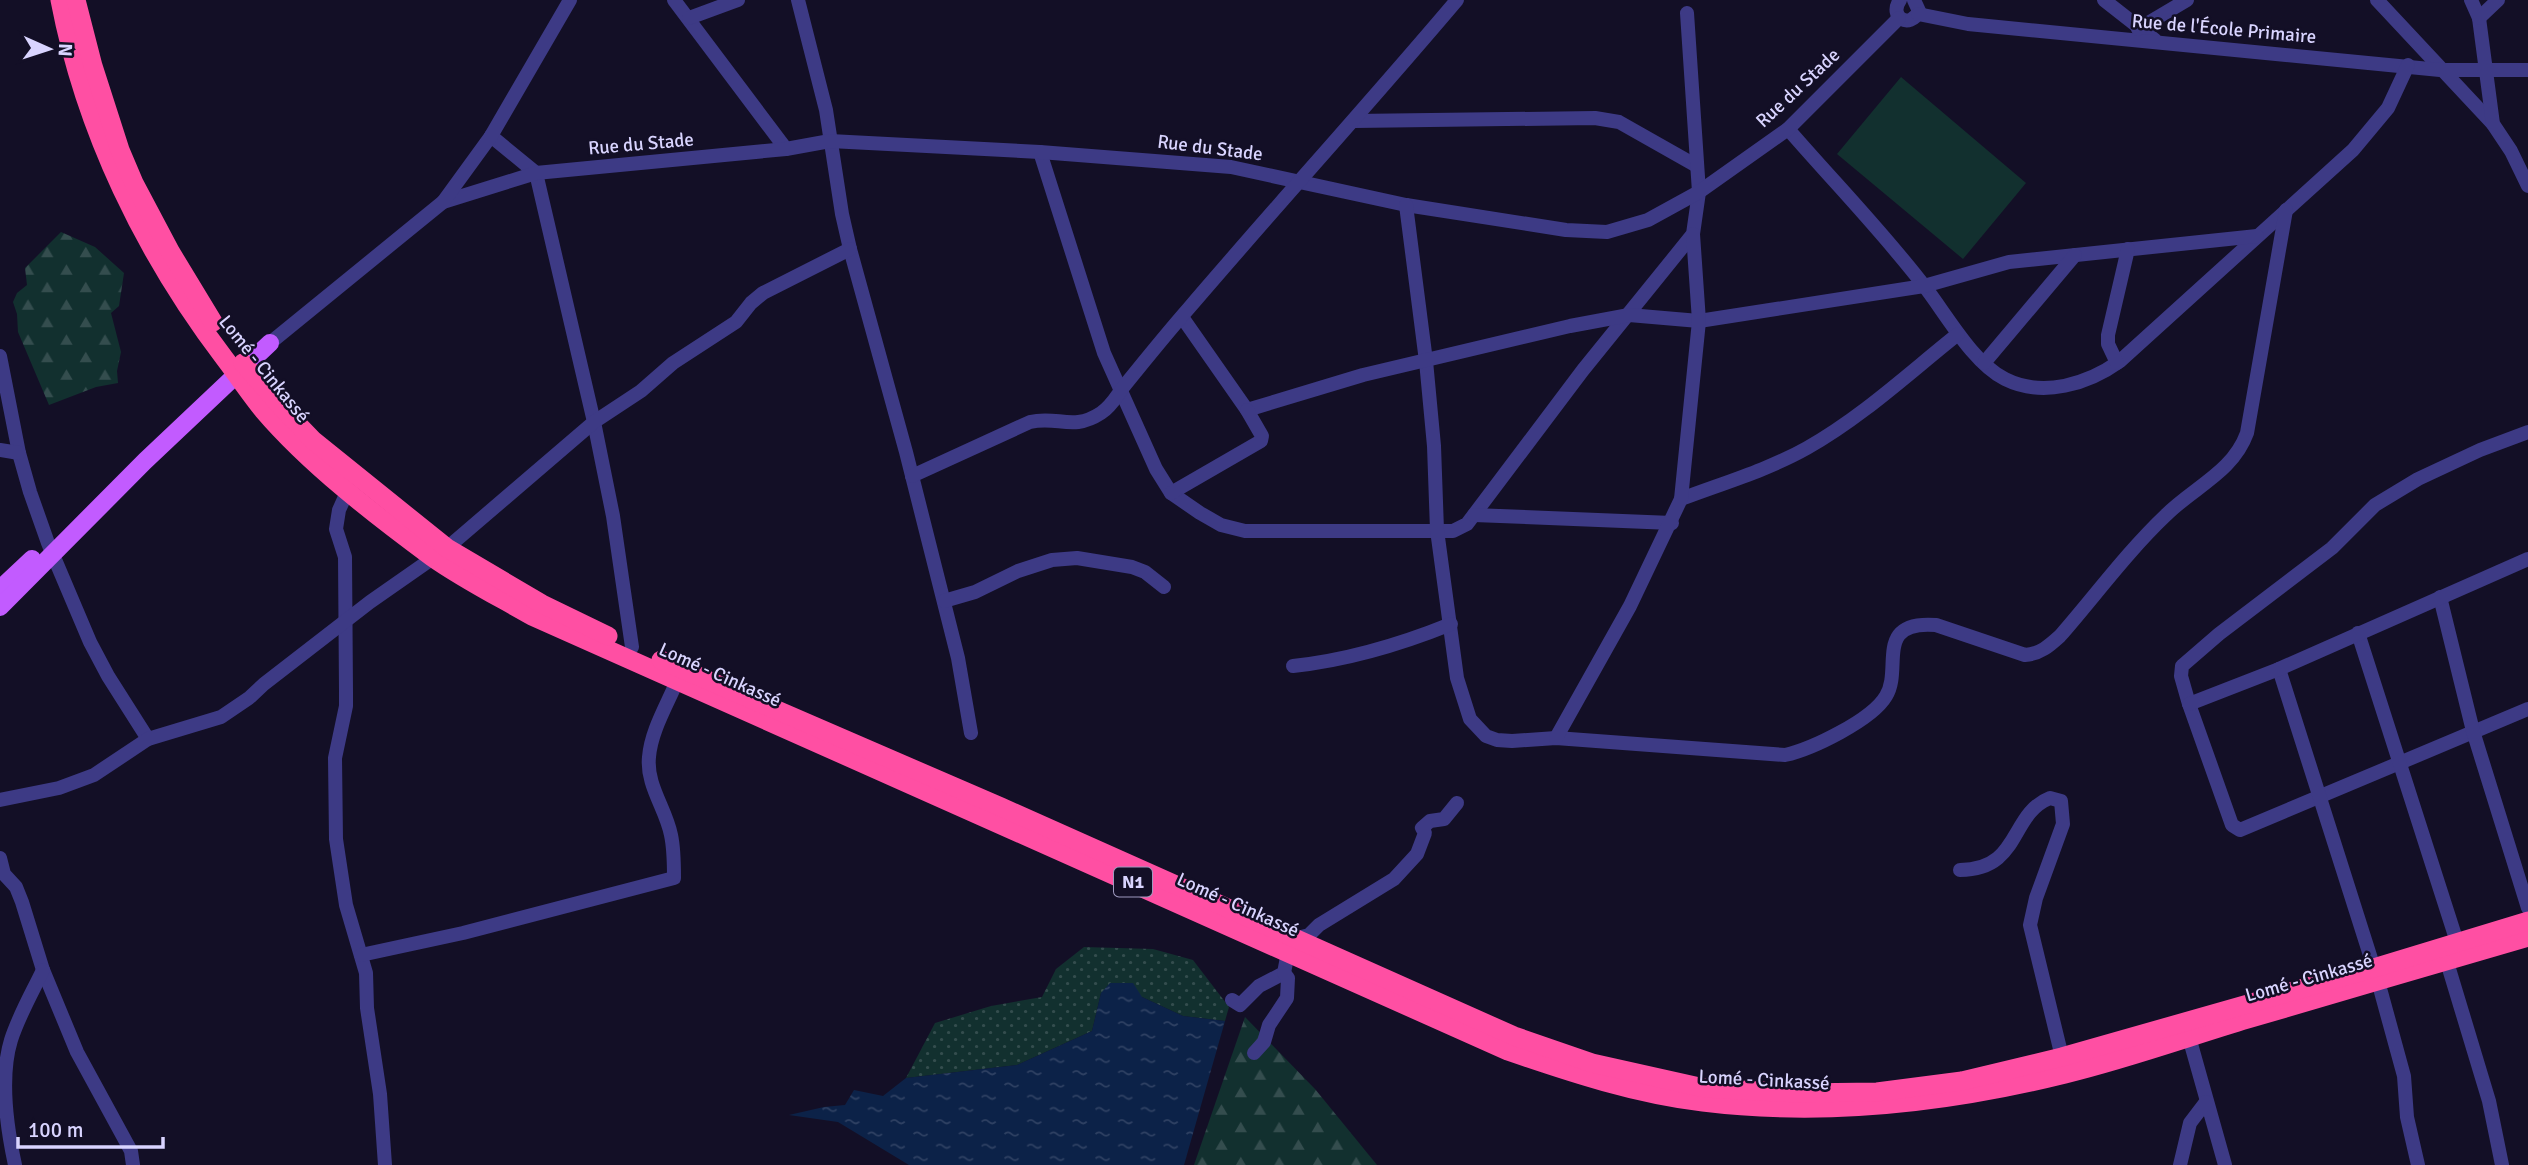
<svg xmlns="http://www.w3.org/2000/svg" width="2528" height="1165" font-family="Signika,sans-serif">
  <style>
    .green { fill: #12302f }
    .forest { fill: url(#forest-firs) }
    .garden { fill: url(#garden-dots) }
    .water { fill: url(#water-ripples) }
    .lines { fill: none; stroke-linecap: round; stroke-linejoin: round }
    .minor { stroke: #3d3a85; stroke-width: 14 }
    .major { stroke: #c25bff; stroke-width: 18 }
    .highway { stroke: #ff4fa3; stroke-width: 19 }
    .labels { text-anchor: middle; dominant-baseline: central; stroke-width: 5; stroke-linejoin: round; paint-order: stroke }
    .shield { fill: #130f26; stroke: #9e99be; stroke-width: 2 }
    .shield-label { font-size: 18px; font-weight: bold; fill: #d9d4ff }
    .street-label { font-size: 19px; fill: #d9d4ff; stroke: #130f26 }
  </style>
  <defs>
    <pattern id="forest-firs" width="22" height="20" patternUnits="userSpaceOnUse" patternTransform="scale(1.75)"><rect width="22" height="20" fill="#12302f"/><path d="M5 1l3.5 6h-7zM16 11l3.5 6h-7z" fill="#344d4e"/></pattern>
    <pattern id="garden-dots" width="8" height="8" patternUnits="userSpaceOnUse" patternTransform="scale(1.75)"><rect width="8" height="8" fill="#12302f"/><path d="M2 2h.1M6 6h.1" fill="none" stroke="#344d4e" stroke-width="1.8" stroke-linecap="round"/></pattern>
    <pattern id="water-ripples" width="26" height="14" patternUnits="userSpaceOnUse" patternTransform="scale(1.75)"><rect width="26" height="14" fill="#0c2248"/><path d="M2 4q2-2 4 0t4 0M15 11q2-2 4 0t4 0" fill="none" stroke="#2f4163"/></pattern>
  </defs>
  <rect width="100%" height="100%" fill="#130f26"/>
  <path class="green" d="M1901,77L2026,183L1963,259L1837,154Z"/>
  <g class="forest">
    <path d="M61,232L95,247L124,273L119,306L111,313L121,352L117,371L118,383L96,387L49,405L18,332L17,314L13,302L17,293L27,285L25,268Z"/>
    <path d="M1245,1017L1315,1089L1377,1165H1194Z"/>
  </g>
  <path class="garden" d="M1084,947L1153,949L1193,960L1229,1007L1225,1021L1183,1016L1142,997L1101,993L1092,1031L1017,1065L906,1078L935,1023L991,1006L1042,997L1056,969Z"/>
  <path class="water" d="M1110,983H1133L1142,997L1183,1016L1225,1021L1184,1165H909L838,1122L789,1115L824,1107L845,1105L854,1090L883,1096L906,1078L1017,1065L1092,1031L1101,993Z"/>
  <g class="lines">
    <g class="minor">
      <path d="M674,0L786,149"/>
      <path d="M798,0L826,110L842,214L850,249L906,452L958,658L971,733"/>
      <path d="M1900,0C1888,17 1910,30 1919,11L1914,0"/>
      <path d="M2104,0L2155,40"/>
      <path d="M2377,0L2493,124"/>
      <path d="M2471,0L2479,18L2493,124L2511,151L2528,186"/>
      <path d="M1918,14L1968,24L2440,70H2528"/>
      <path d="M689,18L738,0"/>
      <path d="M2479,18L2498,0"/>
      <path d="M2138,29L2187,0"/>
      <path d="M1354,121L1595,118L1619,122L1695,165"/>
      <path d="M1788,129C1833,181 1883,232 1925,287C1946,314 1973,363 2005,379C2043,398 2088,384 2120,361L2353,150L2388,108L2408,65"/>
      <path d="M491,136L536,173L594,422L613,516L632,647"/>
      <path d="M1040,152L1104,353L1156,469L1171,493L1200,513L1221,525L1245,531H1453L1467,524L1583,370L1693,234L1699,192L1687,13"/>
      <path d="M443,202L536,173L786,149L830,141L1040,152L1231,167L1406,205L1566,230L1607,232L1648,220L1699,192L1788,129L1899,18"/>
      <path d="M1406,205L1426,361L1434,446L1437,530L1457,678L1470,719L1486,736L1497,740L1512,741L1556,738L1785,755C1812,749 1872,720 1886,696C1903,669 1873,620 1936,625L2025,655C2040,654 2049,646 2060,636C2095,596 2127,552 2166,515C2194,487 2233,472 2247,433L2286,210"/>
      <path d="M1182,317L1247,410L1363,375L1570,326L1629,315L1699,321L1924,286L2009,262L2257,236"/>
      <path d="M270,343L443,202L491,136L570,0"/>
      <path d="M0,356L19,453L30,492L48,543L90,642L108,676L148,739"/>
      <path d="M1984,363L2075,255"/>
      <path d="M2117,363L2108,344V335L2128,249"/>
      <path d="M2528,432L2480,450L2418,479L2375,505L2332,548L2219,634L2182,666L2181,676L2189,704L2232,825L2240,830L2528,709"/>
      <path d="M0,450L19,453"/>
      <path d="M912,476L1030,422C1058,415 1072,432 1101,413C1112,406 1117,395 1125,385C1146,359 1167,333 1189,308C1278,204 1369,104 1457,0"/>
      <path d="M348,490L339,510L336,529L345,557L346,692V706L335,758L336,839L346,905L366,973L367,1008L380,1094L385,1165"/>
      <path d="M1171,493L1261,441L1262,436L1247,410"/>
      <path d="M1681,499C1723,483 1768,470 1807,448C1862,417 1909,373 1958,334"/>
      <path d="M1474,515L1672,523"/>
      <path d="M447,548L594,422L641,391L673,363L736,322L751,303L763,293L850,249"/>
      <path d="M2440,597L2473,731L2528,908"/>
      <path d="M944,601L975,592L1018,571L1052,560L1077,558L1132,567L1145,572L1164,587"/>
      <path d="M2358,633L2457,942"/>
      <path d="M1293,666C1349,660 1399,645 1451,624"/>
      <path d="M2279,669L2374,968"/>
      <path d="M2189,704L2279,669L2528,559"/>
      <path d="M1556,738L1630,606L1681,499L1699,321L1693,234"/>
      <path d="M0,800L59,788L94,775L148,739L221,717L249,698L264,684L370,602L433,558"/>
      <path d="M0,858L4,874L16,887L22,902L43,970L77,1052L131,1151L133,1165"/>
      <path d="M1960,870C2021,870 2009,814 2050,798L2061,801L2063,824L2036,898L2030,925L2062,1057"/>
      <path d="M1294,939L1309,935L1319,925L1394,879L1417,854L1425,833L1422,828L1430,821L1444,819L1457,803"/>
      <path d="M361,955L463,933L674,878C674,864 674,849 671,835C666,809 646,785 649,757C651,731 667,705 677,681"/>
      <path d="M2447,962L2489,1101L2502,1165"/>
      <path d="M2378,981L2404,1076L2407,1117L2418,1165"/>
      <path d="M1232,1000L1240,1005L1259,986L1284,973L1288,952"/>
      <path d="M2189,1037L2225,1165"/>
      <path d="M1254,1053L1264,1042L1269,1025L1287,998L1288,978L1284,973"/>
      <path d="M15,1165C7,1128 0,1076 11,1040C19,1015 32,993 43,970"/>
      <path d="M2180,1165L2190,1123L2206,1102"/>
    </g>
    <g class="major">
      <path d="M0,589L32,559"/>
      <path d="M0,607L145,461L270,343"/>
    </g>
    <g class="highway">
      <path d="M60,0C85,131 145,254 225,359C238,376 250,394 263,410C309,464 375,515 432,557C463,579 499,597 532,616L1508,1051C1572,1073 1636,1094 1703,1102C1824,1117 1948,1103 2065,1074C2127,1059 2188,1037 2248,1019C2341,991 2435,965 2528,937"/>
      <path d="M76,0L93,66L120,150L134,183L170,251L213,322"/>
      <path d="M243,363L284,410L314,441L447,548L542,604L608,636"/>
      <path d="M661,660L1001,807L1514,1036L1592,1063L1704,1088L1796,1093L1877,1092L1962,1081L2062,1057L2374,968L2528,921"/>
    </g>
  </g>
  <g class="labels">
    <rect class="shield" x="1114" y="867.5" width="38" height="29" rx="5"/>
    <g class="shield-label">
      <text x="1133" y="882">N1</text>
    </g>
    <g class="street-label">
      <text transform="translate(2224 29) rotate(5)">Rue de l'École Primaire</text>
      <text transform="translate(1798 88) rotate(-43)">Rue du Stade</text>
      <text transform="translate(641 144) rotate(-5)">Rue du Stade</text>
      <text transform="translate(1210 148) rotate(7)">Rue du Stade</text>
      <text transform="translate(264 369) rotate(51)">Lomé - Cinkassé</text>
      <text transform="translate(720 675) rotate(24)">Lomé - Cinkassé</text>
      <text transform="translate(1238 905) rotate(24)">Lomé - Cinkassé</text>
      <text transform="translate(2309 978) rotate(-16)">Lomé - Cinkassé</text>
      <text transform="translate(1764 1080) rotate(3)">Lomé - Cinkassé</text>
    </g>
  </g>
  <g transform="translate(49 49) rotate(93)" stroke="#130f26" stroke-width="5" paint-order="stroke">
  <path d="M0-5L12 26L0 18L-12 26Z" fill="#d9d4ff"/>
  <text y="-10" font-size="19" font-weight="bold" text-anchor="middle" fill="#d9d4ff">N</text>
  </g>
  <path d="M18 1137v10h145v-10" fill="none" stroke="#d9d4ff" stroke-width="3.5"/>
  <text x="28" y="1137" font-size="21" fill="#d9d4ff" stroke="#130f26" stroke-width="5" paint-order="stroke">100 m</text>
</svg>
